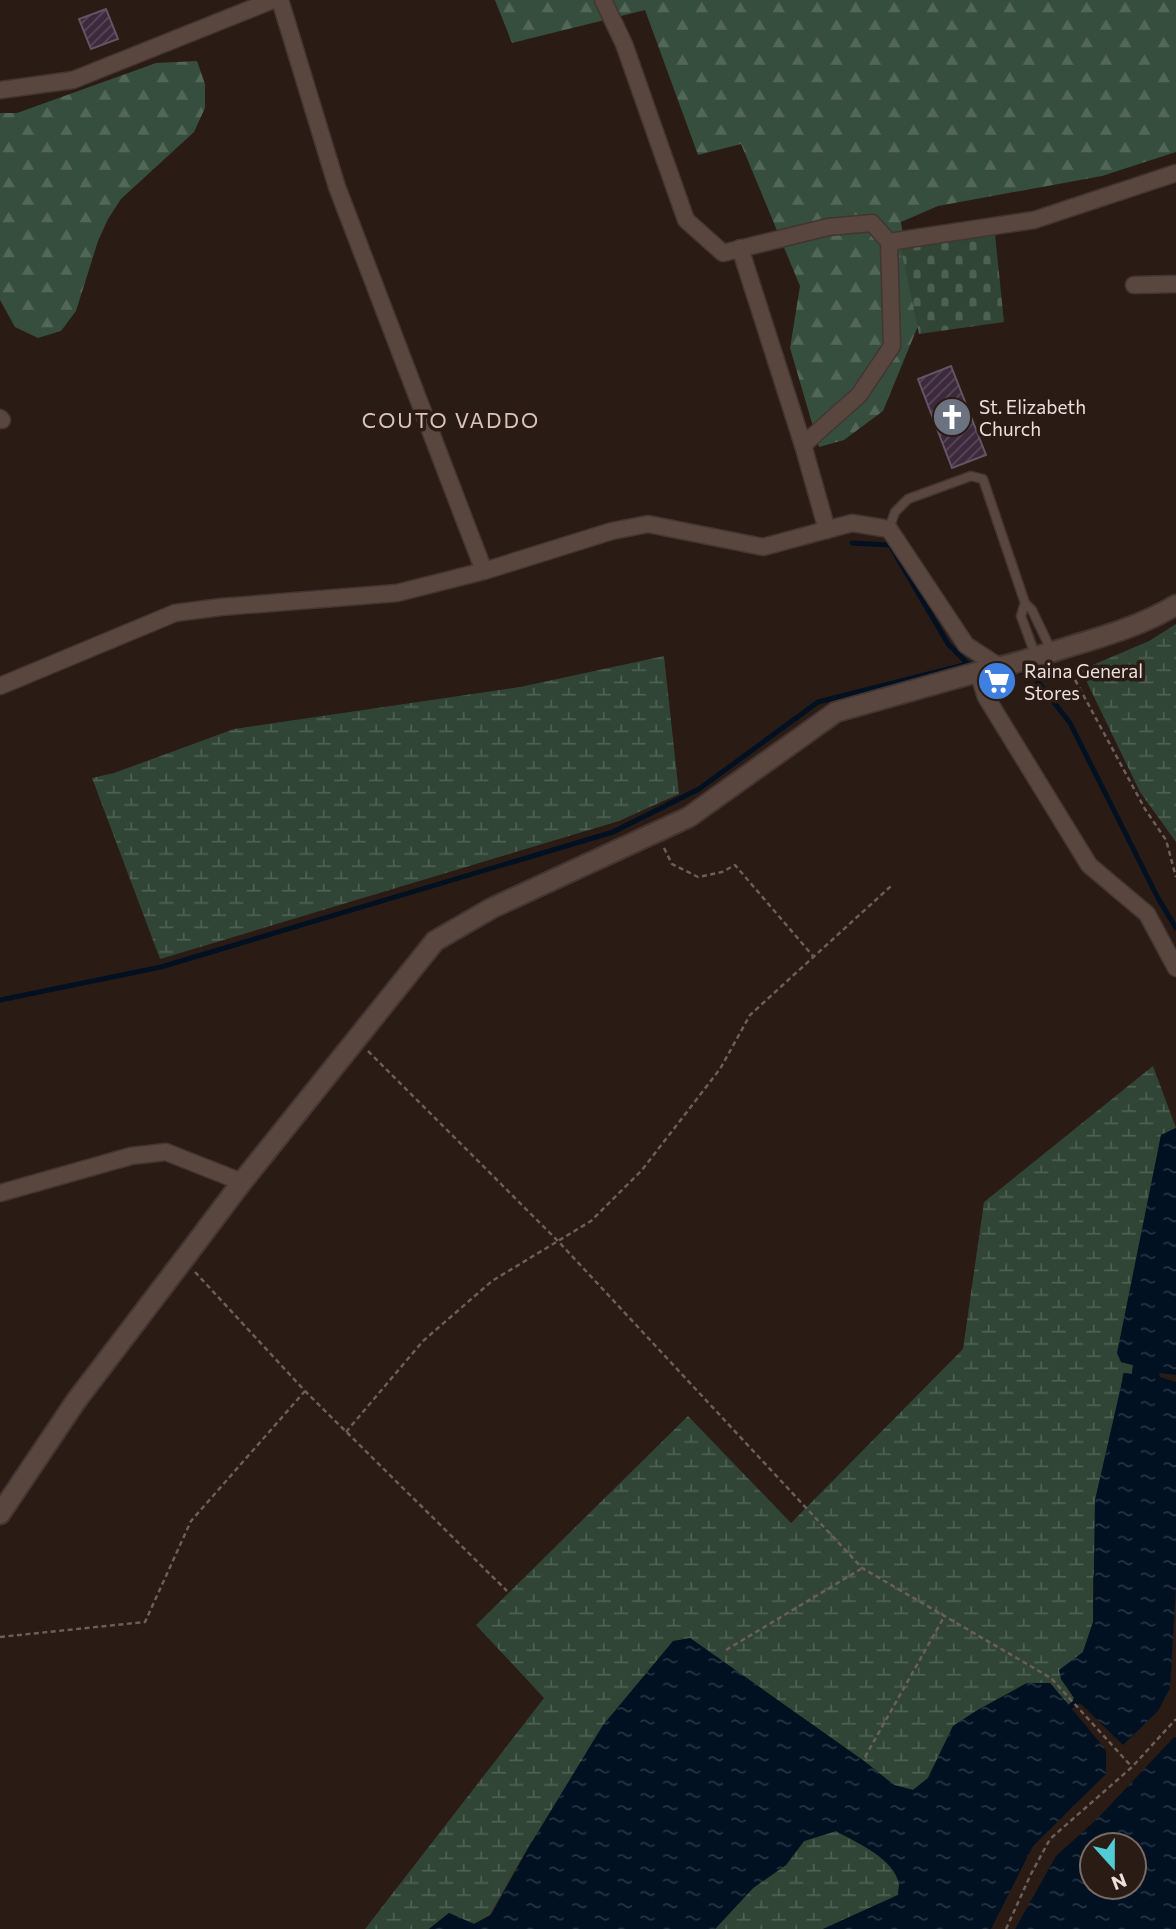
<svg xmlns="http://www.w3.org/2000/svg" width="1176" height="1929" font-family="Commissioner,sans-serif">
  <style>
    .forest { fill: url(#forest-firs) }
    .wetland { fill: url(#wetland-marsh) }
    .cemetery { fill: url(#cemetery-stones) }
    .water { fill: url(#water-ripples); fill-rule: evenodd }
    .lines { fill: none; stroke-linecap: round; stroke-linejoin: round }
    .stream { stroke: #021121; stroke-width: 5 }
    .building { fill: url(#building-hatch); stroke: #635563; stroke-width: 2 }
    .service-casing { stroke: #423532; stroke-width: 11 }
    .minor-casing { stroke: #423532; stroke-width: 19 }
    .tertiary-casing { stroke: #423532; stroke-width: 23 }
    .path { stroke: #6c5e58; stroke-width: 2.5; stroke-dasharray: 5 3.5; stroke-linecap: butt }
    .service { stroke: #59463f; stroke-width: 8 }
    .minor { stroke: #59463f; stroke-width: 16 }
    .tertiary { stroke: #59463f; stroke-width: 19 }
    .labels { text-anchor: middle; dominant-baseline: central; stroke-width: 7; stroke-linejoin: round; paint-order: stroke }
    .poi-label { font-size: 19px; fill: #ece0dc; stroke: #2a1b14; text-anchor: start }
    .neighbourhood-label { font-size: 21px; letter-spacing: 2px; fill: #dac5bc; stroke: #2a1b14 }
  </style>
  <defs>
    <pattern id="forest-firs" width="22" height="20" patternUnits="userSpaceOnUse" patternTransform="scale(1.75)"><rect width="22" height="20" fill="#364e3d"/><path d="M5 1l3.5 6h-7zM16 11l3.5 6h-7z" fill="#536758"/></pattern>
    <pattern id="wetland-marsh" width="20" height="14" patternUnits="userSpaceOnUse" patternTransform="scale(1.75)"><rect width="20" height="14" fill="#304536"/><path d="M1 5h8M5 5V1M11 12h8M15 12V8" fill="none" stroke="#4e6052"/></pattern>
    <pattern id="cemetery-stones" width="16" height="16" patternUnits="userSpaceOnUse" patternTransform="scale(1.75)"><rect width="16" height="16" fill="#304536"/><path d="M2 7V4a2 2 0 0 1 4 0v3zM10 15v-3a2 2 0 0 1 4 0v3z" fill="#4e6052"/></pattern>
    <pattern id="water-ripples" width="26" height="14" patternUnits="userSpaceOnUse" patternTransform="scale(1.75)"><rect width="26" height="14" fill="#021121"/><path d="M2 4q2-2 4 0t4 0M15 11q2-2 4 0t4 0" fill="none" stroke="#273341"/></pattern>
    <pattern id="building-hatch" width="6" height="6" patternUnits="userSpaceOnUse" patternTransform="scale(1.75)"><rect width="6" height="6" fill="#3c2a3c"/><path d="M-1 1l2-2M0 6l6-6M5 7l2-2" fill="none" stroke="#584958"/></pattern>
  </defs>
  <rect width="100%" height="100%" fill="#2a1b14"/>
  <g class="forest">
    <path d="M495,0H1176V152L1102,176L938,206L901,222L918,326L883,411L844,440L819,447L790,348L800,286L741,144L698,155L645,10L512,43Z"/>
    <path d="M197,61L205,84V108L194,132L121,199L108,219L98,241L76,311L61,331L38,338L15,327L0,300V113H17L156,63Z"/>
  </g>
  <g class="wetland">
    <path d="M1176,624V842L1140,792L1081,670L1149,641Z"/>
    <path d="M664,656L679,794L619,821L160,959L92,778L114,773L234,729L520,687Z"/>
    <path d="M1153,1066L1176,1128L1161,1135L1121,1362L1133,1365L1132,1374L1123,1373L1093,1579V1622L1083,1652L1061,1679L1075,1699L1068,1705L1027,1683L976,1711L953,1726L928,1778L913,1790L894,1785L864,1761L690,1638L530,1844L490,1915L474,1924L449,1913L429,1929H365L544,1698L476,1625L688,1416L791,1523L963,1349L984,1202Z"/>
    <path d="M836,1831C856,1842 895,1859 899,1884C900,1888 898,1892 898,1895L823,1929H715L753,1888L786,1865L804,1841Z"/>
  </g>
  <path class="cemetery" d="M995,234L1004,322L919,334L901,249Z"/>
  <g class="water">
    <path d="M1176,1128V1375L1159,1373L1160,1377L1176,1382V1587L1170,1688L1158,1711L1123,1745L1080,1703L1072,1709L1106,1750V1774L1033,1846L991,1929H823L898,1895C898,1895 899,1885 899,1884C895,1859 856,1842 836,1831L804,1841L786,1865L753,1888L715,1929H429L449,1913L474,1924L491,1915L530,1845L603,1725L673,1641L690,1638L864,1761L894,1785L913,1790L928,1778L953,1726L976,1711L1027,1683H1050L1069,1705L1074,1698L1061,1679L1059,1670L1083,1652L1093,1622L1095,1500L1124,1373L1132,1374L1133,1365L1121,1362L1117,1353L1161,1135Z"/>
    <path d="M1176,1735V1929H1015L1056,1856L1097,1819ZM1134,1845V1887H1092V1845Z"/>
  </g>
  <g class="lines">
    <g class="stream">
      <path d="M852,543L890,545L948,644L968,664"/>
      <path d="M1014,671L1031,673L1070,723L1158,898L1176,928"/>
      <path d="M0,1000L161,967L613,832L699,789L818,702L968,664L977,665"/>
    </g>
  </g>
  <g class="building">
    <path d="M106,9L118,39L91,49L79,19Z"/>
    <path d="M951,366L986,455L952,468L918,379Z"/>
  </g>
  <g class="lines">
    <g class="service-casing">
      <g id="service">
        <path d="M889,529L895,512L908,499L971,476L983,479L1025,603L1032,610L1052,652"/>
        <path d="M1025,603L1021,616L1036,657"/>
      </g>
    </g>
    <g class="minor-casing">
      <g id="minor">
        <path d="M280,0L337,187L484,571"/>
        <path d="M603,0L624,44L686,220L723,253L828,227L872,223L889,242L892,346L859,395L803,445L827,530"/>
        <path d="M0,90L73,80L273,0"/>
        <path d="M889,242L1034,220L1176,173"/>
        <path d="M740,248L803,445"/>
        <path d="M1134,285L1176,284"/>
        <path d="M0,418L2,420"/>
        <path d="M978,672L986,697L1089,865L1147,914L1176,968"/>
        <path d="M0,686L175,613L221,607L397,593L484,571L612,531L648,524L763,547L852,523L889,529L966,645L1001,668"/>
        <path d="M0,1193L131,1156L166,1152L242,1182"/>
      </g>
    </g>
    <g class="tertiary-casing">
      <path id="tertiary" d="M0,1514L76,1401L184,1259L242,1182L435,941L492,908L689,817L836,712L978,672C1009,666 1038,656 1068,647C1105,636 1143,625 1176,605"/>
    </g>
    <g class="path">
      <path d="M1067,665L1145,809L1166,840L1176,877"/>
      <path d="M664,848L672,864L698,877L722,872L735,865L813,956"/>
      <path d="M368,1051L558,1241L862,1568L1051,1678L1132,1767"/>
      <path d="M195,1272L305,1391L507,1591"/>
      <path d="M346,1432L423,1341L492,1281L591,1221L642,1170L720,1069L750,1015L891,886"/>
      <path d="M0,1637L145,1622L191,1521L305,1391"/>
      <path d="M726,1650L861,1569"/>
      <path d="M865,1757L944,1617"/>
      <path d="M1006,1929L1031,1874L1050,1839L1132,1767L1176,1719"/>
    </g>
    <use href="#service" class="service"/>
    <use href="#minor" class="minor"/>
    <use href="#tertiary" class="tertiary"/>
  </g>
  <defs>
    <g id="church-disc" transform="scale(2.0125)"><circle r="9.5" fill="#6b7280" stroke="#2a1b14"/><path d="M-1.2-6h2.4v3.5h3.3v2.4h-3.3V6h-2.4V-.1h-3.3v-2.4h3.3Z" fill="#fff"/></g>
    <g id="supermarket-disc" transform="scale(2.0125)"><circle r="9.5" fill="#3f7fe0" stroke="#2a1b14"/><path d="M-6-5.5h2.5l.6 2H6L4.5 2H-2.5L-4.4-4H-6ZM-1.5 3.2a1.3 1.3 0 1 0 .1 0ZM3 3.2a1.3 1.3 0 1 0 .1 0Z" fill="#fff"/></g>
  </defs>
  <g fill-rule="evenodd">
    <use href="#church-disc" x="952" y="417"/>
    <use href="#supermarket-disc" x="997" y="681"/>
  </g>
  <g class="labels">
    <g class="poi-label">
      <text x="979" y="406">St. Elizabeth<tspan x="979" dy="22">Church</tspan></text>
      <text x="1024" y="670">Raina General<tspan x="1024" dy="22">Stores</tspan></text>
    </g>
    <g class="neighbourhood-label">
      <text x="451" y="419">COUTO VADDO</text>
    </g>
  </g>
  <g transform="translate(1113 1866) rotate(159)"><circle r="33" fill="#2a1b14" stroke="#786a64" stroke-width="2"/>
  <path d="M0-5L12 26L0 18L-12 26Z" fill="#51ccd5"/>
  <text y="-10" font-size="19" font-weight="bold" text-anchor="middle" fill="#ece0dc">N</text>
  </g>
</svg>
